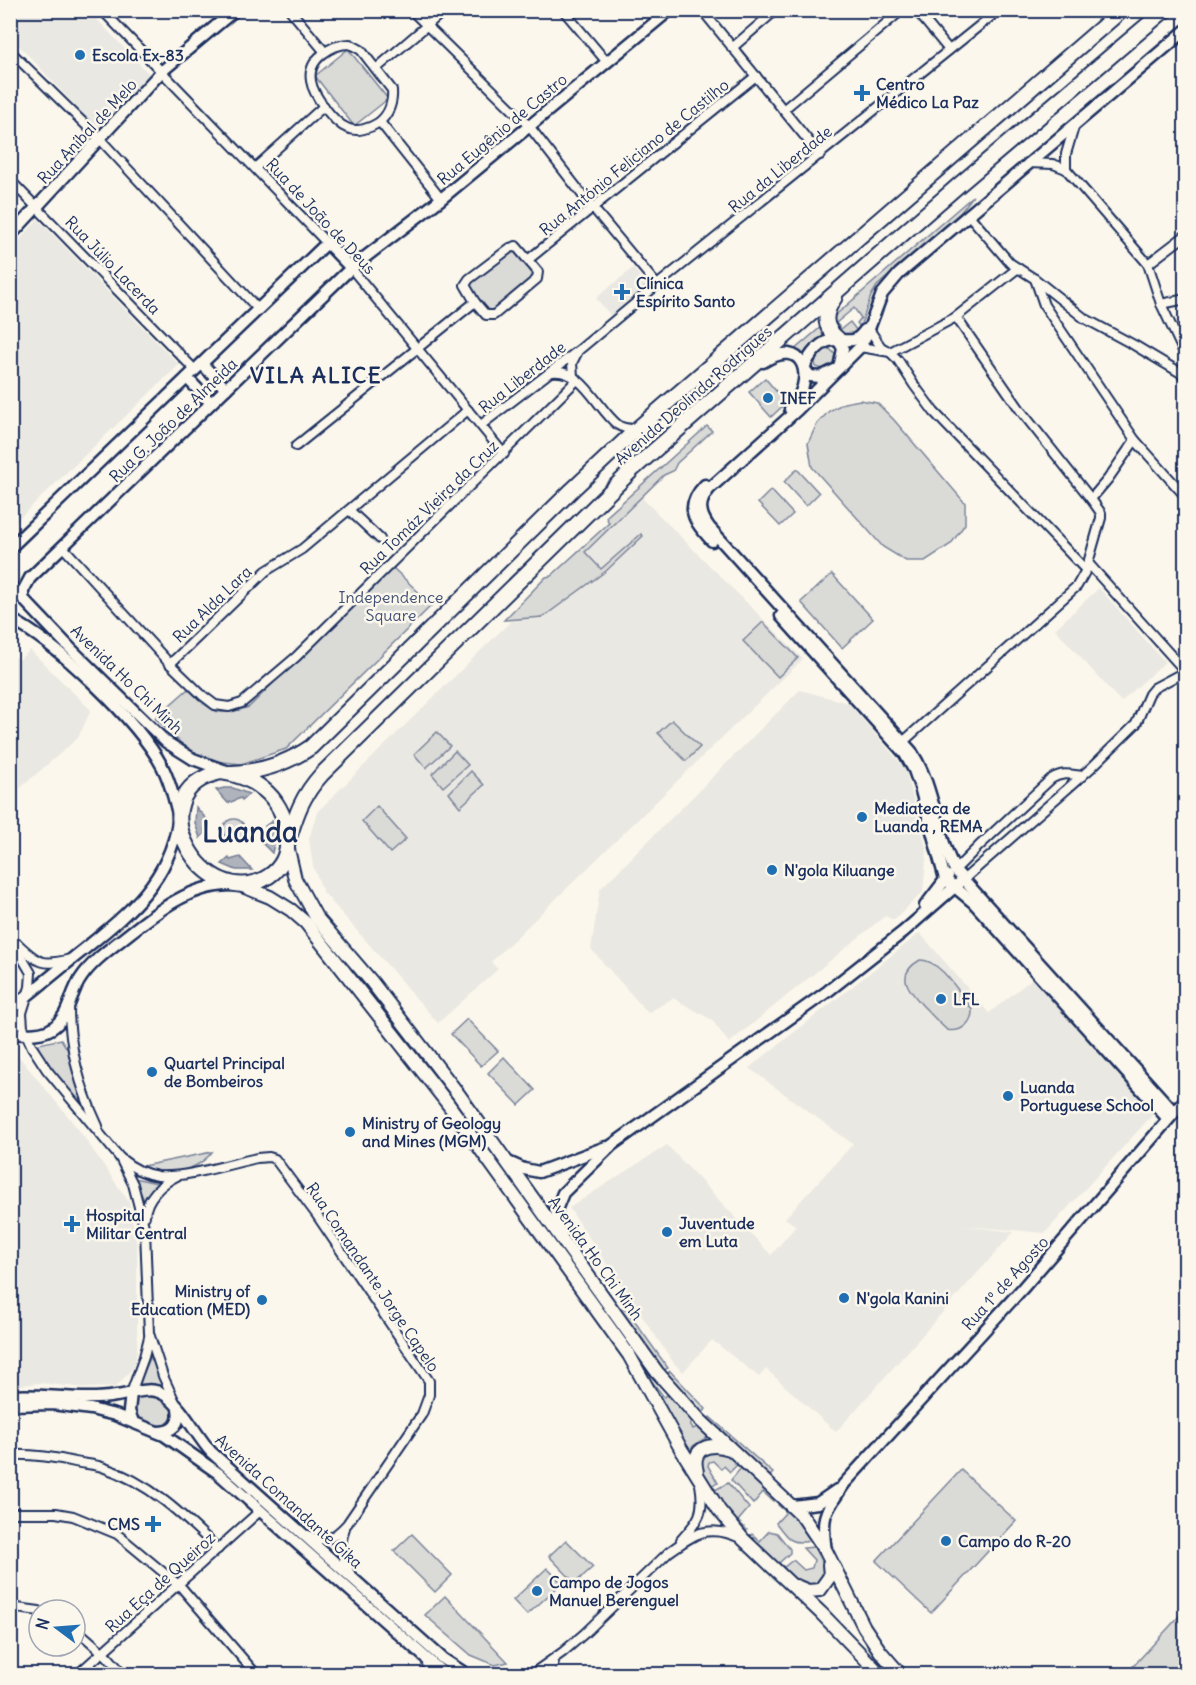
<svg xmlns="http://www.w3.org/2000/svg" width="1196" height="1685" font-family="Delius,sans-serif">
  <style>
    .built { fill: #eae8e2 }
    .green { fill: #dadad7; stroke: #7a849a; stroke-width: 1.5; fill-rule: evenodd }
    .water { fill: #afb3bb; stroke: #747e96; stroke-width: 1.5 }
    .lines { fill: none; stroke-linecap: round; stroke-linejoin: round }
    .minor-casing { stroke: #1b2f5e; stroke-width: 12 }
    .tertiary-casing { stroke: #1b2f5e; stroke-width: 15 }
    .secondary-casing { stroke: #1b2f5e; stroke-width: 15 }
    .primary-casing { stroke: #1b2f5e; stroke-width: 16 }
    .trunk-casing { stroke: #1b2f5e; stroke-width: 18 }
    .minor { stroke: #fbf7ec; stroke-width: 8 }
    .tertiary { stroke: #fbf7ec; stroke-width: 10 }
    .secondary { stroke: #fbf7ec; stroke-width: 10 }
    .primary { stroke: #fbf7ec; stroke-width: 12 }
    .trunk { stroke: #fbf7ec; stroke-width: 14 }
    .poi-dot { fill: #1f6fb2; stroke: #fbf7ec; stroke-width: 2 }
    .labels { text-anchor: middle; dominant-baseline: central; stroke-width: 5; stroke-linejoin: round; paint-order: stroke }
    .poi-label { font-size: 16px; font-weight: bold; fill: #1b2f5e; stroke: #fbf7ec; text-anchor: start }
    .street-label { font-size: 16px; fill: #1b2f5e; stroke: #fbf7ec }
    .park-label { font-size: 16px; fill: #415176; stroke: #fbf7ec }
    .district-label { font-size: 22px; font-weight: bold; letter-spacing: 1.5px; fill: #1b2f5e; stroke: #fbf7ec }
    .town-label { font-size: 28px; font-weight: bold; fill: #1b2f5e; stroke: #fbf7ec }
  </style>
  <rect width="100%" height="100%" fill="#fbf7ec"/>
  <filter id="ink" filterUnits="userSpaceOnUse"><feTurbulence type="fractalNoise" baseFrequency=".0167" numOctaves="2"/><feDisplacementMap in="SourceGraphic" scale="12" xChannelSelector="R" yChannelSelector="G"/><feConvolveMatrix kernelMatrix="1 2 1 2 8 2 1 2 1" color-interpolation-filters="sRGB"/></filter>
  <g filter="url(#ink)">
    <g class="built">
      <path d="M11,10L89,11L149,74L98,130L11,37Z"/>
      <path d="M38,219L179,365L11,526V250Z"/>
      <path d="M633,268L648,286L611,316L596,298Z"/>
      <path d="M639,495L803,659L491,962L498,969L438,1023L323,892L313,866L309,839L317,812Z"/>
      <path d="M1099,588L1165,662L1121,702L1055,629Z"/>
      <path d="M30,650L91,710L78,738L11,796L10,654L19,660Z"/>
      <path d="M800,690L848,703L905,768L927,851L923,892L894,920L885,916L729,1043L712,1020L673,998L648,1013L591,949L600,889Z"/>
      <path d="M920,933L989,1013L1033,978L1155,1112L1045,1233L956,1225L1014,1232L836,1432L766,1369L759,1377L712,1340L683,1372L673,1362L569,1208L667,1145L771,1255L796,1226L785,1218L853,1144L749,1068Z"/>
      <path d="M11,1047L79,1130L129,1202L137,1246V1352L133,1368L116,1387L87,1388L40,1383L11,1386Z"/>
    </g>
    <g class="green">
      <path d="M348,49L388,99L354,126L315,76Z"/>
      <path d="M973,196L961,212L877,286L871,296L860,327L857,323L861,318L854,308L836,323L841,329L850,322L857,331L848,335L839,334L831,319Z"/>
      <path d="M514,247L536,275L489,314L466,285Z"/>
      <path d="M821,327L827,337L803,358L793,351Z"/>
      <path d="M830,349L835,354L833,363L823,369L816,367L815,363C816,355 821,349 830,349Z"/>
      <path d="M765,378L786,403L771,417L749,392Z"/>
      <path d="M860,400L877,403L894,420L965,503V524L951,544L925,561H906L883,547L812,467L808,443L817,424L829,411L844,403Z"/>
      <path d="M707,426L712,431L677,463L673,471L664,475L585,552L601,569L641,534L643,536L606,571L543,617L504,620L546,577L551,576L609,523L606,517Z"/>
      <path d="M797,469L819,493L806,506L784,482Z"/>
      <path d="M771,490L793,514L780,526L758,503Z"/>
      <path d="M391,566L432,605L286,749L241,764L206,760L182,744L155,718L188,689C213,712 215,718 249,707Z"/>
      <path d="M832,574L873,619L842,648L801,602Z"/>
      <path d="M763,622L798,658L778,677L743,641Z"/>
      <path d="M672,720L700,747L686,761L658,733Z"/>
      <path d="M437,732L450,746L426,768L414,754Z"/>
      <path d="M455,751L468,765L443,787L432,774Z"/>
      <path d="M471,771L484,785L460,807L449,793Z"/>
      <path d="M377,806L406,839L390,853L362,821Z"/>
      <circle cx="234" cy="830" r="11"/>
      <path d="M920,960C940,959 960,994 972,1009C973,1023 961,1033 947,1030C938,1022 931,1014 923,1006C909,990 894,975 920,960Z"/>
      <path d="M467,1019L498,1051L481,1066L451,1034Z"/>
      <path d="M61,1039L71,1055L81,1105L38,1054L39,1044Z"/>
      <path d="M504,1057L535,1090L519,1105L488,1073Z"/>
      <path d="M212,1152C194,1175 164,1174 138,1167Z"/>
      <path d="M134,1178L157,1183L144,1200Z"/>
      <path d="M625,1308L668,1368L664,1370L621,1310Z"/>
      <path d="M151,1356L165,1393L136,1390Z"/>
      <path d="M635,1359L664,1397L667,1395L694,1422L690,1425L693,1429L699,1426L709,1436L693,1446L689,1455Z"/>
      <path d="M670,1371L706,1409L703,1413L667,1374Z"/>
      <path d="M148,1391L172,1402L175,1416L167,1428L159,1431L135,1422L134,1400L139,1393Z"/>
      <path d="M710,1417L773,1473L770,1476L707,1421Z"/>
      <path d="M720,1449L732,1457L793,1513L809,1536L826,1569L823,1580L813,1587L802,1585L739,1528L722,1507L701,1468V1462L709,1450ZM713,1461L721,1469L724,1466L730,1472L737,1465L741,1468L731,1480L753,1504L763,1492L773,1501L775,1498L781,1502L778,1505L786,1512L776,1523C788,1539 791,1545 811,1541L814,1547L803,1548L814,1560L812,1568L804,1570L793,1560L784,1567L779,1563L790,1553V1549L777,1533L769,1531L760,1541L752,1534L749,1537L745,1532L747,1530L738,1521L749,1508L728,1483L715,1490L712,1485L718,1483L708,1466L709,1462Z"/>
      <path d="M961,1470L1016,1521L931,1613L876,1561Z"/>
      <path d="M412,1534L452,1575L435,1592L394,1551Z"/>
      <path d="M566,1540L593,1567L575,1583L549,1556Z"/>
      <path d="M547,1568L562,1583L527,1615L513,1600Z"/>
      <path d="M445,1596L508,1662L495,1665L471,1655L425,1615Z"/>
      <path d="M1183,1612L1186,1614L1185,1674H1126Z"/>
    </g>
    <g class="water">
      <path d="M224,788H233L249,794L242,800L241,798L228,803L216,790Z"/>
      <path d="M196,807L208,821L204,830L206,832L200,838L195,823Z"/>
      <path d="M272,821L276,836L272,853L260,841L266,829L265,826Z"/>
      <path d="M240,857L252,870H236L222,864L229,858L230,860Z"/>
    </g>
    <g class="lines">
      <g class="minor-casing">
        <g id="minor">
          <path d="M102,10L327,243"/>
          <path d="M290,10L324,51"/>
          <path d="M411,10L529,126L584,197L657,285"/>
          <path d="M563,10L606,61"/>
          <path d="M702,10L820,155"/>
          <path d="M916,10L949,50"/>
          <path d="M350,44L361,50L392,90C393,102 389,115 378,123C370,128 357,133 347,128C334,123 313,95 311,81C307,59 332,44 350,44Z"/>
          <path d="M732,48L776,10"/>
          <path d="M10,51L99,138L258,309"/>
          <path d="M377,68L445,10"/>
          <path d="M783,110L902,10"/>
          <path d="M380,122L441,199"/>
          <path d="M1028,163L1053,164L1066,169L1148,264L1161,304L1186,357"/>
          <path d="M255,168L324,106"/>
          <path d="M1066,169V154L1074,127"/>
          <path d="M10,180L195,370"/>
          <path d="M968,214L1010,263L1035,279L1044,305L1135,440L1186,497"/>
          <path d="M516,246L538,272L537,279L494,315H486L475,302L465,285L469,279L510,248Z"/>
          <path d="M529,259L756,76"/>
          <path d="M1148,264L1186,235"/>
          <path d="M351,268L504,454"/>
          <path d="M1035,279L1084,318L1134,345L1186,376"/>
          <path d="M1161,304L1186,299"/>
          <path d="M956,317L1021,411L1091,499"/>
          <path d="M869,329L881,347L890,352L898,360L914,385L934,412L1086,570"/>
          <path d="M860,347L890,352L956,317L1018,268"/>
          <path d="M552,372C583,368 597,409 618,425C623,429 631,429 637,429"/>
          <path d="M573,376L572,363L577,353"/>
          <path d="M481,425L579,350L657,285L999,10"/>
          <path d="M296,446L475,302"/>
          <path d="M349,510L380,539"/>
          <path d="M63,547L170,664L202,695L215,705L229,707L242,703L296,657L577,380"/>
          <path d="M1088,563L1185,671"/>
          <path d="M170,664L266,571L302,549L468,410"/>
          <path d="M904,741L1077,586L1086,570L1101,518V513L1091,499L1108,479L1135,440"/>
          <path d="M955,870L979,846L1051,779C1062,772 1069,774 1082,776"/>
          <path d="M963,880L1091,768L1136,724L1149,694L1154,688L1186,671"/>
          <path d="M10,937L31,973L30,987L22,1013L23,1027L32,1047L47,1070L120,1158L133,1184L145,1230L149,1333L163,1376L175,1402"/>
          <path d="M18,944C39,964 43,966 71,959"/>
          <path d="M69,1007C69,1048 81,1090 98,1126"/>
          <path d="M120,1158C131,1167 143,1174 158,1176C186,1178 229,1164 257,1158L269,1157L275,1159L316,1214L429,1381V1395L422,1414L347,1524C334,1538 325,1544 308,1535"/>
          <path d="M145,1216C146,1198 161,1184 177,1176"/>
          <path d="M131,1393L144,1357L149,1337"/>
          <path d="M10,1455C33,1454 53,1457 75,1462C84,1464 93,1464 102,1467C149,1482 183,1515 218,1549"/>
          <path d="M10,1513H56L73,1516L117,1534L181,1587L256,1674"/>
          <path d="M345,1528C339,1544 341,1558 350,1573"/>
          <path d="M681,1540C699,1520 705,1513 700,1484"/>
          <path d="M10,1607L39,1611"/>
          <path d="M75,1628L108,1657L123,1674"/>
          <path d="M426,1658L429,1674"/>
          <path d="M78,1674L261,1510"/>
          <path d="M532,1674L563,1652L585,1633L669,1552C694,1534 707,1524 738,1537"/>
          <path d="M545,1674L554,1663"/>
        </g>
      </g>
      <g class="tertiary-casing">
        <g id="tertiary">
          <path d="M10,236L161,72L235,10"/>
          <path d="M838,339L843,349L839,368L820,377L810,376L804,368C809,356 820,340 835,340C851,339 854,345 865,330"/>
          <path d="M763,362C805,335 817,380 790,409"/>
          <path d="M202,364L226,389"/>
          <path d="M187,378L211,403"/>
          <path d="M705,485C683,508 694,521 712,541"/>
          <path d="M10,548L327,243L351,268"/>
          <path d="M23,598V591L30,578L351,268L441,199L670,10"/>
          <path d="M781,616L905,754L914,770L920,787L945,879L974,903L1168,1119"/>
          <path d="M925,906L948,876"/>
          <path d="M10,1009C35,990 58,970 82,951C127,914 168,883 178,822"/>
          <path d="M10,1033C24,1034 44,1036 55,1026C70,1014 70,993 81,978C91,963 107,951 121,940C153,915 187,885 230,885"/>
          <path d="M1174,1112L955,870C935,832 935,787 911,751L709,527C699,513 698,503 709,489L797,410L860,347L867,334L882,294L899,274L1186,30"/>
          <path d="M506,1161L524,1169L539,1172L606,1147"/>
          <path d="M562,1237L556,1210L563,1193L612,1145L828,991L903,932L958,884"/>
          <path d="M131,1393L129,1411L133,1422"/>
          <path d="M10,1396C46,1393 81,1402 116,1396C133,1394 149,1385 165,1395C182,1406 196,1435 211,1452L443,1659L466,1674"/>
          <path d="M10,1405L52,1404L91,1409L115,1415L164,1435L218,1473L444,1674"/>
          <path d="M157,1432C173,1432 181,1424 178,1409"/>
        </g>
      </g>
      <g class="secondary-casing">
        <g id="secondary">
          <path d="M10,585L70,648L166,742L193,759L226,771"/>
          <path d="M10,619C56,642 138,721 162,766C170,781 174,798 178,814"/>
          <path d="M793,1506L818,1503L837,1490"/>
          <path d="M826,1551C821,1515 824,1514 844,1484L1022,1289L1186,1099"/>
        </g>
      </g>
      <g class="primary-casing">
        <g id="primary">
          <path d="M287,845L295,879L316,917L371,981L459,1095L657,1372L699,1419L803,1517L826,1551L864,1627L880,1651L900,1674"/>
          <path d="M240,885L270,897L291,910L306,923L332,956L448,1104L629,1355L681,1449L719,1510L743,1539L821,1613L880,1674"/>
          <path d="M697,1472C690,1447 710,1442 730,1449"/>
          <path d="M796,1586L808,1591L820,1590L830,1576L829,1564"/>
        </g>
      </g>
      <g class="trunk-casing">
        <g id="trunk">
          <path d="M835,297C824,313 822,326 838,339"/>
          <path d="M221,772C237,774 251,779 263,789C289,809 299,856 269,876C206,918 131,792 221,772Z"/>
          <path d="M232,773C261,772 286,764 311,747L572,490L637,429L1122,10"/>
          <path d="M287,844C296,815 301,797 322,774L633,469L960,184L1165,10"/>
        </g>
      </g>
      <use href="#minor" class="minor"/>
      <use href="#tertiary" class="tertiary"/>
      <use href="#secondary" class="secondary"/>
      <use href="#primary" class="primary"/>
      <use href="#trunk" class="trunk"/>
    </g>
  </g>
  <g class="poi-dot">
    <circle cx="80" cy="55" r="6"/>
    <path d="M859 84h6v6h6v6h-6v6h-6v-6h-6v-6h6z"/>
    <path d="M619 283h6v6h6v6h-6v6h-6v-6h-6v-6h6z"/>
    <circle cx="768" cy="398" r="6"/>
    <circle cx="862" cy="817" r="6"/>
    <circle cx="772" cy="870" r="6"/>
    <circle cx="941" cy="999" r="6"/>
    <circle cx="152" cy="1072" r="6"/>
    <circle cx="1008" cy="1096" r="6"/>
    <circle cx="350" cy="1132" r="6"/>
    <path d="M69 1215h6v6h6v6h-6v6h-6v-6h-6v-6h6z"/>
    <circle cx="667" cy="1232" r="6"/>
    <circle cx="844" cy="1298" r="6"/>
    <circle cx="262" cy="1300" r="6"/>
    <path d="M150 1515h6v6h6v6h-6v6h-6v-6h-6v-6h6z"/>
    <circle cx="946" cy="1541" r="6"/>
    <circle cx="537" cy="1591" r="6"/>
  </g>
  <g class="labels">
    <g class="poi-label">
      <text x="92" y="55">Escola Ex-83</text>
      <text x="876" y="84">Centro<tspan x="876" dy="18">Médico La Paz</tspan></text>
      <text x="636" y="283">Clínica<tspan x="636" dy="18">Espírito Santo</tspan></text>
      <text x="780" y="398">INEF</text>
      <text x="874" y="808">Mediateca de<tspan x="874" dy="18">Luanda , REMA</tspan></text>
      <text x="784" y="870">N'gola Kiluange</text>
      <text x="953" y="999">LFL</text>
      <text x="164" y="1063">Quartel Principal<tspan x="164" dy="18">de Bombeiros</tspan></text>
      <text x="1020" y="1087">Luanda<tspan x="1020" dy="18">Portuguese School</tspan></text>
      <text x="362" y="1123">Ministry of Geology<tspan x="362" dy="18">and Mines (MGM)</tspan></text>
      <text x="86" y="1215">Hospital<tspan x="86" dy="18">Militar Central</tspan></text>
      <text x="679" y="1223">Juventude<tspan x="679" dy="18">em Luta</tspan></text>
      <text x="250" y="1291" text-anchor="end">Ministry of<tspan x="250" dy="18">Education (MED)</tspan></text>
      <text x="856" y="1298">N'gola Kanini</text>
      <text x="140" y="1524" text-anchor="end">CMS</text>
      <text x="958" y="1541">Campo do R-20</text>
      <text x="549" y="1582">Campo de Jogos<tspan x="549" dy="18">Manuel Berenguel</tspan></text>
    </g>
    <g class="street-label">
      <text transform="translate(502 129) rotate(-40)">Rua Eugênio de Castro</text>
      <text transform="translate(87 131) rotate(-47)">Rua Aníbal de Melo</text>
      <text transform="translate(634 157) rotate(-39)">Rua António Feliciano de Castilho</text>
      <text transform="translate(780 169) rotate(-39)">Rua da Liberdade</text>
      <text transform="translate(321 216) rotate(47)">Rua de João de Deus</text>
      <text transform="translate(113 265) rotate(46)">Rua Júlio Lacerda</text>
      <text transform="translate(522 377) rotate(-38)">Rua Liberdade</text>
      <text transform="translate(693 395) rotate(-41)">Avenida Deolinda Rodrigues</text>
      <text transform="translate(173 420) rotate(-44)">Rua G. João de Almeida</text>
      <text transform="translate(429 507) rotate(-44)">Rua Tomáz Vieira da Cruz</text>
      <text transform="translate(212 604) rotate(-44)">Rua Alda Lara</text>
      <text transform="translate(127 679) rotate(44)">Avenida Ho Chi Minh</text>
      <text transform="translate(596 1258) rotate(54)">Avenida Ho Chi Minh</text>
      <text transform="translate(373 1277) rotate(56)">Rua Comandante Jorge Capelo</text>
      <text transform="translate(1005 1283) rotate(-48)">Rua 1º de Agosto</text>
      <text transform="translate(289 1501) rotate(42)">Avenida Comandante Gika</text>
      <text transform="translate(160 1582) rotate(-42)">Rua Eça de Queiroz</text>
    </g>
    <g class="park-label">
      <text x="391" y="597">Independence<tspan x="391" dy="18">Square</tspan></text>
    </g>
    <g class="district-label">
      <text x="316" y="375">VILA ALICE</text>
    </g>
    <g class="town-label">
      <text x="250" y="832">Luanda</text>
    </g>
  </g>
  <rect width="1196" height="1685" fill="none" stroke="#fbf7ec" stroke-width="36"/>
  <rect x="18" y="18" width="1160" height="1649" fill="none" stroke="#1b2f5e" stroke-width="2" filter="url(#ink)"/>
  <g transform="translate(57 1628) rotate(286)"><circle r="28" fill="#fbf7ec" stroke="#a1a7b3" stroke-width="1.5"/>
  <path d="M0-4.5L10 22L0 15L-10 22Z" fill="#1f6fb2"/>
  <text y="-9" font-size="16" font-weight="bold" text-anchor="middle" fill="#1b2f5e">N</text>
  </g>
</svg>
